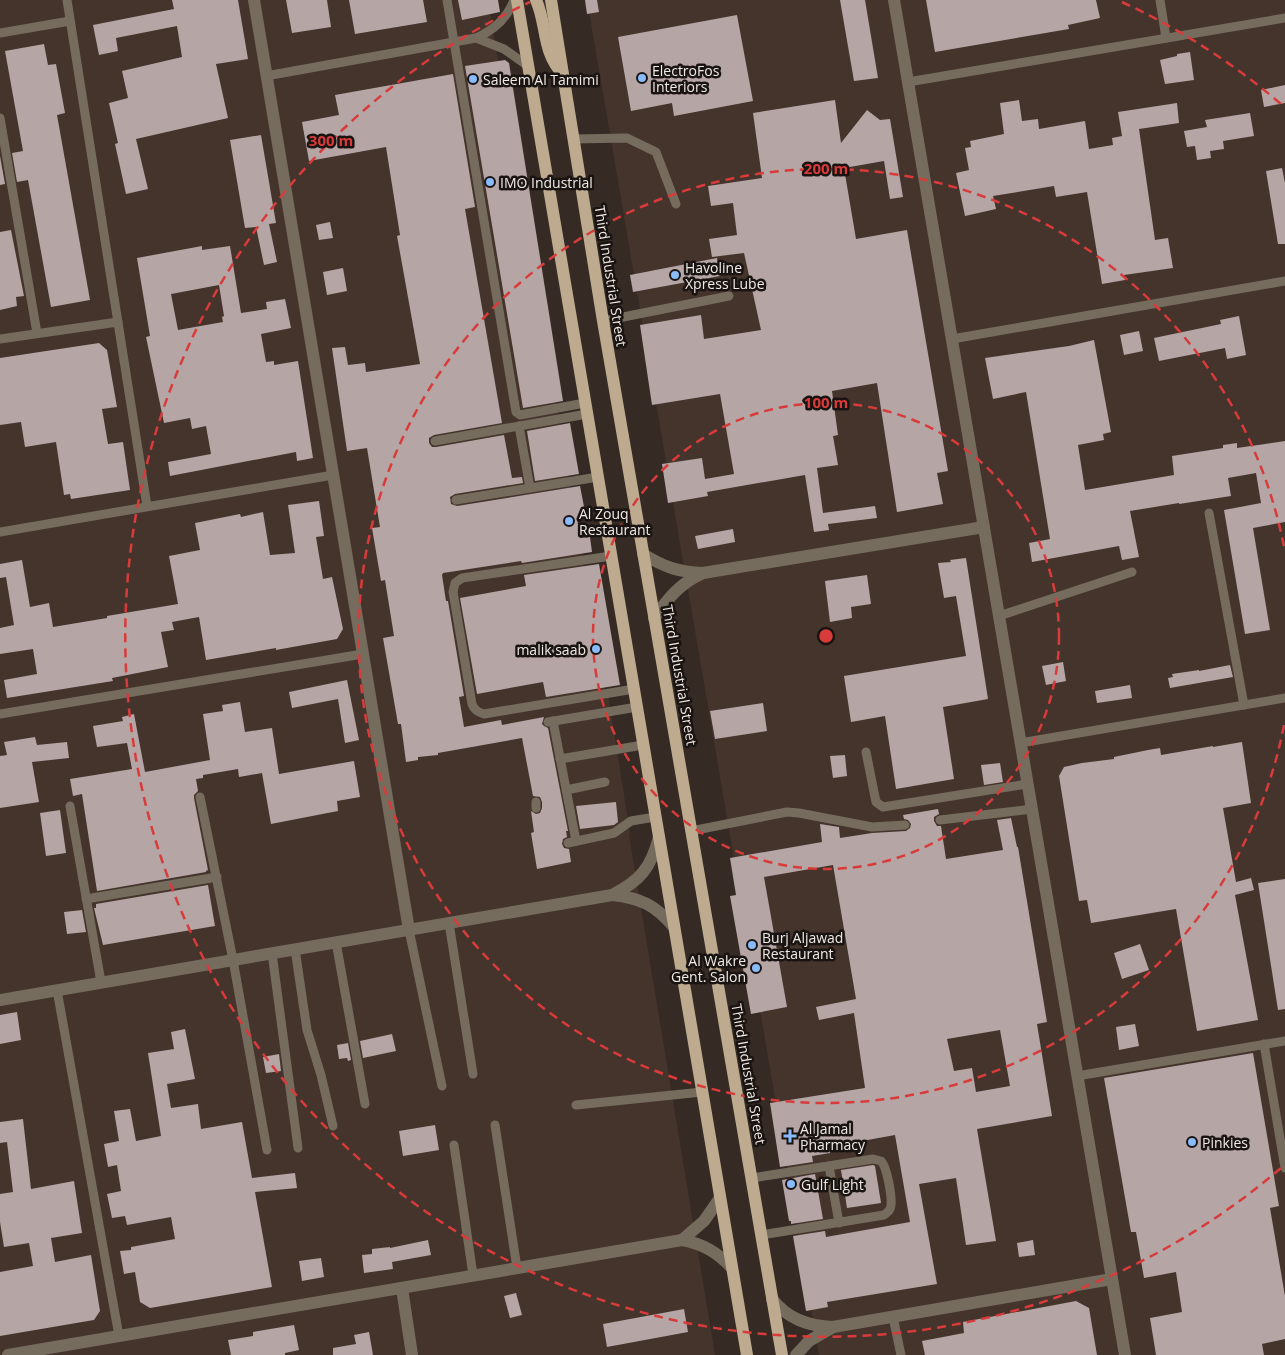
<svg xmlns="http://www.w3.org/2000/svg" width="1285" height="1355" font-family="'Open Sans',sans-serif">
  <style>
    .built { fill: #45342c }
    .building { fill: #b5a5a5; fill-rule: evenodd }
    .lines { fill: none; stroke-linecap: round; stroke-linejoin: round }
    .lane { stroke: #756c5e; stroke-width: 9 }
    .street { stroke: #756c5e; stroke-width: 12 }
    .primary { stroke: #bdaa8f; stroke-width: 12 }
    .ring { fill: none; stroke: #d93b3b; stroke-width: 2.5; stroke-dasharray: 9 6 }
    .poi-dot { fill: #89bafc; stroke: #191411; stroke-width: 2 }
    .labels { text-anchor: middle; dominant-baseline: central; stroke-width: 5; stroke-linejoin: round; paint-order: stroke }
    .poi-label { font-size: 14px; fill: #f1eae6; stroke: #191411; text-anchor: start }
    .street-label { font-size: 14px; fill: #f1eae6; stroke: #191411 }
    .centre { fill: #d93b3b; stroke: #191411; stroke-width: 2.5 }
    .ring-label { font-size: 15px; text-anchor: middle; font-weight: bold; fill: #d93b3b; stroke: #191411; stroke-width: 5; stroke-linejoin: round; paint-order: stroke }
  </style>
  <rect width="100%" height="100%" fill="#352a24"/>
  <g class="built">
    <path d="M0,0H488L605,694H608L630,833L629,835L715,1355H0Z"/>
    <path d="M587,0H1285V1355H819Z"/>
  </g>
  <g class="building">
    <path d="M172,0H238L248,59L216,64L228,118L136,139L148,189L126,194L115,144L118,143L109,103L128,98L122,71L182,57L177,26L116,38L118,51L99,55L93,25L174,9Z"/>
    <path d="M286,0H327L331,27L292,33Z"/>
    <path d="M349,0H423L427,22L355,34Z"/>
    <path d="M458,0H498L500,12L462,20Z"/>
    <path d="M585,0H597L599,12L587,14Z"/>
    <path d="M840,0H865L878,78L854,81Z"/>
    <path d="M926,0H1096L1100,18L1068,25L1069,29L935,52Z"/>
    <path d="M737,15L753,101L674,116L672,103L631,111L618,37Z"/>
    <path d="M44,44L48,65L56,64L65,113L57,115L90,300L51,307L28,180L17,182L12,153L23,151L5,51Z"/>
    <path d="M1190,52L1194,80L1165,84L1160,60L1177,56V54Z"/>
    <path d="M505,60L509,63L563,401L523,408L465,66Z"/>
    <path d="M453,74L475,207L465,209L502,423L434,435L429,438V443L432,447H436L504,435L512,478L522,477L523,483L455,494L450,497L451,504L457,506L580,486L586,517L577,518L580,538L590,537L592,552L522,563L521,561L443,573L442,575L446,601H448L464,696L459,697L464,727L501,720L502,725L544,717L542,724L544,726L548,728L568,831H566L567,837L563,839L562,844L564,848L569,849L571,862L537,869L531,833L534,832L531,811L536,814L540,813L542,808V802L540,797L533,796L522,738L438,753V755L418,757V760L406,762L401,724H398L383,638L394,636L385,580L381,581L372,528L380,527L367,448L347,451L332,348L345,347L348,365L365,363L366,372L420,364L397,236L400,235L386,147L309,161L302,122L339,115L335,95Z"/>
    <path d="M1285,85V103L1264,107L1261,90Z"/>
    <path d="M835,100L841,143L867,110L880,120L890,119L903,197L890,199L884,161L844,168L856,239L907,230L948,471L937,473L943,504L897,512L877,383L832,391L838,435L833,436L838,465L817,468L823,513L875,506L877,518L828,524L829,530L814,532L805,475L707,492L708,496L668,503L662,464L702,458L705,479L734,474L720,394L652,405L640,325L701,315L704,339L761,330L744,253L712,257L709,239L737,235L733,203L711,206L708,186L762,178L753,113Z"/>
    <path d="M1019,100L1022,121L1038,119L1039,129L1085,121L1089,149L1113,145L1112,138L1122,136L1118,112L1177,103L1179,123L1139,129L1155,240L1168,238L1173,268L1124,275L1125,280L1102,284L1087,192L1056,197L1054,186L993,196L996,209L965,216L956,173L969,170L965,148L971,147L970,141L1004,134L1000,103Z"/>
    <path d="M1250,113L1254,136L1223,141L1224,149L1210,151L1211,158L1197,160L1195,146L1187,147L1184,131L1207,127L1205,120Z"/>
    <path d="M261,135L276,223L269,224L277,262L264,265L256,227L245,228L230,140Z"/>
    <path d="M0,156L5,184L0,185Z"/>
    <path d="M1282,168L1285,183V244H1278L1266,171Z"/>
    <path d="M330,222L333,238L319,240L316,225Z"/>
    <path d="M11,230L24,296L16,297L17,306L0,310V232Z"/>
    <path d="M202,246V250L230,246L241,313L267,309L266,302L285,299L291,328L261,334L266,362L274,361V365L298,361L313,458L297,461L296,452L170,476L168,462L211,454L206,426L192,429L190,418L164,423L146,337L150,336L137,258ZM219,285L224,316L222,317L223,322L178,330L171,294Z"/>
    <path d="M717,258L720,276L633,292L630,275Z"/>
    <path d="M343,268L347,291L327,295L323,272Z"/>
    <path d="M1239,316L1246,355L1227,359L1225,348L1159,361L1154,338L1221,324L1220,320Z"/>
    <path d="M1139,331L1143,351L1124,355L1120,335Z"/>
    <path d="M1094,340L1111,432L1103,434L1104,440L1078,445L1085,490L1174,475L1172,456L1223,448V445L1237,443V448L1285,441V522L1253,528L1270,630L1245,634L1224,510L1261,503L1256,473L1228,478L1231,496L1179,504V503L1130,511L1139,557L1122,560L1119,546L1032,562L1029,543L1050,539L1026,392L993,399L985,358L1069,346Z"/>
    <path d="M99,343L107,350L117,407L102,409L108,444L123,442L130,490L71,499L70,494L64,495L56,442L25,447L21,422L0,425V358Z"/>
    <path d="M570,423L579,474L535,481L527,431Z"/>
    <path d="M319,501L324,536L316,537L323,579L332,577L343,629L337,639L276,650V648L206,660L199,617L172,622L174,630L161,632L168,667L112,678L113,681L7,698L4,680L37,674L33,649L0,654V628L14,625L6,577L0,578V564L22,560L30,607L49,603L53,627L107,618V616L178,604L169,556L200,550L195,523L240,514L241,517L263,512L270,555L295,553L288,505Z"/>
    <path d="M733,529L735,542L698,549L695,536Z"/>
    <path d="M966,558L988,699L943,707L954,779L896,789L885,716L851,722L844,676L966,656L956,596L944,598L938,563L951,562L950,560Z"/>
    <path d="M599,564L620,685L546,697L543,682L477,694L460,598L526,586L524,575Z"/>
    <path d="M867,575L871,604L851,607L852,618L830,622L825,581Z"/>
    <path d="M1063,662L1066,681L1046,685L1042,666Z"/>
    <path d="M1230,665L1233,677L1170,688L1168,678L1173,677L1172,674L1199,670V671Z"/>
    <path d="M347,680L359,740L345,743L338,699L292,708L289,692Z"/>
    <path d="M1130,685L1132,698L1097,703L1095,691Z"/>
    <path d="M240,702L245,732L272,728L279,774L354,761L360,797L337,801L338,811L271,824L262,773L239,777L238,769L203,775V778L196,779L198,791L194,795V798L208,870L206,871V872L97,891L82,794L73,796L70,779L132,769L127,743L97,747L93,726L123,721L122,717L134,714L145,772L210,760L203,714L223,711L222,705Z"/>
    <path d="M763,703L767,731L715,739L710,711Z"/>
    <path d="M35,737L37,745L67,742L69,758L32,762L39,802L0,808V756L7,755L4,742Z"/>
    <path d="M1242,742L1251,803L1223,808L1236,882L1251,878L1254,890L1235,895L1258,1020L1197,1031L1176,909L1091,923L1087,900L1079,901L1059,776L1064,767L1082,763L1114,759V757L1148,750L1160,748L1161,755L1213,746V747Z"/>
    <path d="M845,755L847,776L833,778L830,756Z"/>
    <path d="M1000,763L1003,782L984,785L981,765Z"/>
    <path d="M616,802L618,822L614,825L580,829L576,806Z"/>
    <path d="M938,809L939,814L934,817V821L937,826H941L946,859L1003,850L997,820L1011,818L1017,847H1018L1047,1022L1037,1024L1052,1116L977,1129L996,1241L966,1245L956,1178L919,1184L937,1284L827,1302L828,1307L806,1311L793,1236L825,1231L826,1237L910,1222L895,1135L829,1147L830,1153L812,1156L813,1162L780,1167L770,1103L865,1088L854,1013L819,1020L816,1007L856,999L833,865L764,877L787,1007L751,1014L730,896L736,895L730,858L822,842L820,824L839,827L840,838L872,833L906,831L910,828L911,824L908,820L904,819L903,815ZM1000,1030L1010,1086L976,1092L972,1068L954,1071L947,1039Z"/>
    <path d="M60,810L66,853L46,856L40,813Z"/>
    <path d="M1285,879V1009L1278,1010L1258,883Z"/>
    <path d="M208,885L215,926L103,945L94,908H96V904Z"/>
    <path d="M82,910L86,932L67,934L64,912Z"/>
    <path d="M1140,944L1149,970L1122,979L1114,953Z"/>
    <path d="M17,1012L21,1040L0,1044V1015Z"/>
    <path d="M1135,1024L1139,1046L1119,1050L1116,1027Z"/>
    <path d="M185,1029L195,1079L167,1084L171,1108L198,1104L201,1129L242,1122L252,1178L295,1173L297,1188L255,1192L272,1287L150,1308L140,1302L135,1272L124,1274L120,1251L131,1250V1247L175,1239L171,1217L127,1225L125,1216L112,1218L107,1194L121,1191L117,1165L108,1167L104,1144L119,1141L114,1111L130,1109L136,1141L161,1136L148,1053L174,1049L171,1032Z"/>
    <path d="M392,1034L396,1051L363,1058L360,1041Z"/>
    <path d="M348,1043L351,1060L348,1061L347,1058L339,1059L337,1045Z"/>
    <path d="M1253,1053L1279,1206L1270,1208L1285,1296V1339L1262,1344L1264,1355H1156L1150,1318L1182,1312L1176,1272L1144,1278L1136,1232H1131L1104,1078Z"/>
    <path d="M279,1054L281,1071L266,1073L263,1057Z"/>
    <path d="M23,1119L31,1189L74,1181L82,1233L51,1238L55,1262L91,1255L100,1311L94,1320L0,1336V1272L33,1266L29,1243L4,1247L0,1222V1194L13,1192L7,1142L0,1143V1122Z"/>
    <path d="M435,1125L439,1150L403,1156L399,1131Z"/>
    <path d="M873,1165L875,1166L881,1203L847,1208L841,1170Z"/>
    <path d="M815,1174L823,1219L791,1224V1221H789L782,1180Z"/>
    <path d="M428,1240L431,1255L392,1262L393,1269L364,1273L362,1255L372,1254V1249L390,1247V1248Z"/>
    <path d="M1033,1240L1035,1255L1019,1257L1017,1243Z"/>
    <path d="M321,1258L324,1277L302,1281L299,1261Z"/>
    <path d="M516,1293L522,1315L510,1318L504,1296Z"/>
    <path d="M1076,1301L1089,1308L1097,1355H925L922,1341L964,1333L963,1322Z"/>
    <path d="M684,1309L688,1332L607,1347L603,1324Z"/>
    <path d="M294,1325L299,1350L285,1353V1355H231L228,1340L253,1336V1332Z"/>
    <path d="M369,1332L373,1355H333V1348L356,1344L354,1335Z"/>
  </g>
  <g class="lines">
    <g class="lane">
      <path d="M67,0L147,506"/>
      <path d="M447,0L516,412L520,415L585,403"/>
      <path d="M1160,0L1166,38"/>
      <path d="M0,33L70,21"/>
      <path d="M476,38L504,49L528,66"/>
      <path d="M266,76L476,38C494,30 507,19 514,0"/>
      <path d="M908,82L1285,18"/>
      <path d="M0,118L37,333"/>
      <path d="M574,139L627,138L656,152L676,204"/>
      <path d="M603,321L729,296"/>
      <path d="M0,339L118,322"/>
      <path d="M952,339L1285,281"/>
      <path d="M519,426L530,488"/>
      <path d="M435,441L587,414"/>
      <path d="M456,500L598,477"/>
      <path d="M1209,513L1244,705"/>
      <path d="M0,532L333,475"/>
      <path d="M611,556L462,578L455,583L453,592L472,704C474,710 478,712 484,714L634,689"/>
      <path d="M999,616L1132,572"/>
      <path d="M0,714L363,654"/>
      <path d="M553,721L576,841"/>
      <path d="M548,722L637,707"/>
      <path d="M1020,743L1285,698"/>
      <path d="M866,752L876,802L883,807L1027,784"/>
      <path d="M560,759L643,745"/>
      <path d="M566,790L605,782"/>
      <path d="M200,797L233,960L267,1150"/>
      <path d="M536,802V808"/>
      <path d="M70,806L101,982"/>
      <path d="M940,820L1032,809"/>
      <path d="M691,831L787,812L799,813L872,827L905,825"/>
      <path d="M568,843L614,833L631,821L655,817"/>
      <path d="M86,899L217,877"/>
      <path d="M449,923L473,1074"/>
      <path d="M409,930L442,1086"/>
      <path d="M336,942L365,1104"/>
      <path d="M295,949L307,1030L321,1075L333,1126"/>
      <path d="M272,953L298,1148"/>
      <path d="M57,990L119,1336"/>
      <path d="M1264,1044L1285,1168"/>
      <path d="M1077,1076L1285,1041"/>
      <path d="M576,1105L702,1092"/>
      <path d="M495,1125L517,1268"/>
      <path d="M454,1145L473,1275"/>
      <path d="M829,1166L839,1223"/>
      <path d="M752,1178L873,1159L881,1161C887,1167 892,1196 891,1205C891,1210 888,1212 884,1215L761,1235"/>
      <path d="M893,1317L901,1355"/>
    </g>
    <g class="street">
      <path d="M254,0L409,930"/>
      <path d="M894,0L1125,1355"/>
      <path d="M643,554C664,567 678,572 703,573L984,527"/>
      <path d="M654,618C668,599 679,584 701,574"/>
      <path d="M612,895C640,881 651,868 659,837"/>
      <path d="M0,1000L612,895C641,898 655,905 674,927"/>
      <path d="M682,1240L704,1221L720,1198"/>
      <path d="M402,1288L412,1355"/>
      <path d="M772,1299C788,1319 808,1326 833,1327L1112,1279"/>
      <path d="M8,1355L682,1240C703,1244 717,1252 732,1268"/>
      <path d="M796,1355L809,1341L833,1327"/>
    </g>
    <g class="primary">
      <path d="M517,0L747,1355"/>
      <path d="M536,0C547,24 542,52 562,73"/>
      <path d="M551,0L603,321L782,1355"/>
    </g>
  </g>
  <g class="ring">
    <circle cx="826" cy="636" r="233"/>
    <path d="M1284 725A467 467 0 1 1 1284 547"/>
    <path d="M1281 1168A700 700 0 1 1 530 2M1122 2A700 700 0 0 1 1281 104"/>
  </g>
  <g class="poi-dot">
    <circle cx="642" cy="78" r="5"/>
    <circle cx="473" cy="79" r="5"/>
    <circle cx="490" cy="182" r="5"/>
    <circle cx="675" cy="275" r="5"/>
    <circle cx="569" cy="521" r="5"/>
    <circle cx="596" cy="649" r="5"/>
    <circle cx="752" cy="945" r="5"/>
    <circle cx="756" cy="968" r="5"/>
    <path d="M787.5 1128.5h5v5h5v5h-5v5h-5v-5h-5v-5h5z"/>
    <circle cx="1192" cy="1142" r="5"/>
    <circle cx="791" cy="1184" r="5"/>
  </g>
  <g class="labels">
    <g class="poi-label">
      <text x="652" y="70">ElectroFos<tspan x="652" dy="16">Interiors</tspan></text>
      <text x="483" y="79">Saleem Al Tamimi</text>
      <text x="500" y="182">IMO Industrial</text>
      <text x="685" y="267">Havoline<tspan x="685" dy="16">Xpress Lube</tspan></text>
      <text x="579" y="513">Al Zouq<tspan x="579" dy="16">Restaurant</tspan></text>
      <text x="586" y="649" text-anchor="end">malik saab</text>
      <text x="762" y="937">Burj Aljawad<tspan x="762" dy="16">Restaurant</tspan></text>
      <text x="746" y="960" text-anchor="end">Al Wakre<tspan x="746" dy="16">Gent. Salon</tspan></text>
      <text x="800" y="1128">Al Jamal<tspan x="800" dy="16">Pharmacy</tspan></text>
      <text x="1202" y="1142">Pinkies</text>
      <text x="801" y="1184">Gulf Light</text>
    </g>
    <g class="street-label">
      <text transform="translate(611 276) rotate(81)">Third Industrial Street</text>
      <text transform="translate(680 675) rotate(80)">Third Industrial Street</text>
      <text transform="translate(749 1074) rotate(80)">Third Industrial Street</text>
    </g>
  </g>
  <circle cx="826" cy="636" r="8" class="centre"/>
  <g class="ring-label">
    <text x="331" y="146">300 m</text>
    <text x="826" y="174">200 m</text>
    <text x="826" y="408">100 m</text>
  </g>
</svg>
